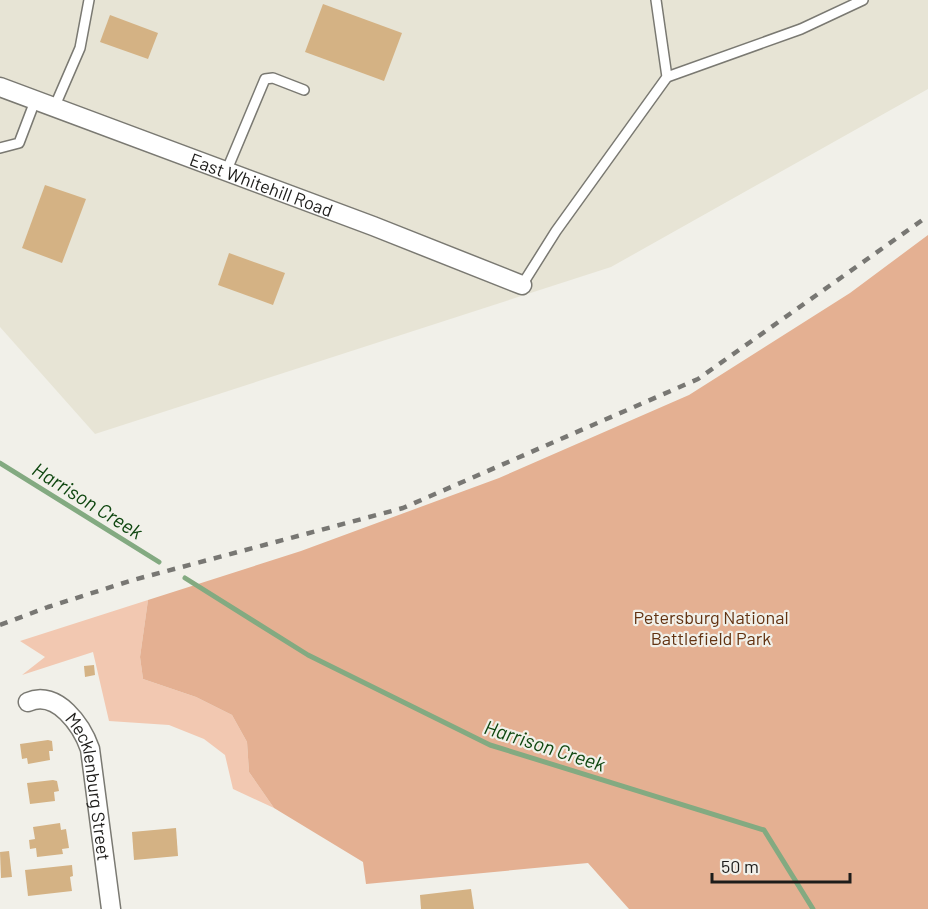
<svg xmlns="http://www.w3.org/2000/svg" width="928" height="909" font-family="Barlow,sans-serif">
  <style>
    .built { fill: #e7e4d5 }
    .green { fill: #f2c8b1 }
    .forest { fill: #e4b092 }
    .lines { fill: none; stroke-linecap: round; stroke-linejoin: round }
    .stream { stroke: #83aa81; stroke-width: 5 }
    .building { fill: #d4b284 }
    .lane-casing { stroke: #7a7972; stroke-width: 12 }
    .street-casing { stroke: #7a7972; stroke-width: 21 }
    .lane { stroke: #fff; stroke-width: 9 }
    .street { stroke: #fff; stroke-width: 18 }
    .rail { stroke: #787773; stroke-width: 4.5; stroke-dasharray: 8 8; stroke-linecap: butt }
    .labels { text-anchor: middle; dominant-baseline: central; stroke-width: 4.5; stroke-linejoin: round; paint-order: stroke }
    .street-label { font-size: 18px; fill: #1d1c1a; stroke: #f1f0e9 }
    .park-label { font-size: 18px; fill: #623211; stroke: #f1f0e9 }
    .water-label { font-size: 20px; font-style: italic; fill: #0f4710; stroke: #f1f0e9 }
  </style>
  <rect width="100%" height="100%" fill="#f1f0e9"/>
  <path class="built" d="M0,0H928V89L611,267L95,434L0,327Z"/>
  <path class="green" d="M148,600L140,657L143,679L196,697L232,715L247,742L249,772L274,808L233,789L225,755L204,739L169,725L109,721L93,652L22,675L45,657L20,641Z"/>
  <path class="forest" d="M928,235V909H629L588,863L366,884L363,862L274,808L249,772L247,742L232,715L196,697L143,679L140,657L148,600L301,551L499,478L689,395L850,293Z"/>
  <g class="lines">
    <g class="stream">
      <path d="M0,463L159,562"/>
      <path d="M185,578L308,655L490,745L764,830L813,909"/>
    </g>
  </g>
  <g class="building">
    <path d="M323,4L402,33L384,81L305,52Z"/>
    <path d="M110,15L158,33L148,59L100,42Z"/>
    <path d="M45,185L86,199L62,263L22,248Z"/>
    <path d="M229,253L285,273L273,305L218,285Z"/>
    <path d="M94,665L95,675L85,677L84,666Z"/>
    <path d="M48,740L52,741L53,751H49L50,760L28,764L27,758L22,759L20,744Z"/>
    <path d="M53,780L57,781L59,791L54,792L55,801L30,804L27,783Z"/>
    <path d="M60,823L61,830L66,829L69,848L62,849L63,854L37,857L36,848L30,849L29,840L35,839L33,827Z"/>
    <path d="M176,828L178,856L134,860L132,832Z"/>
    <path d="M9,851L12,877L1,878L0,852Z"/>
    <path d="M72,865L73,876L70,877L72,891L28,896L25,870Z"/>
    <path d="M471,889L474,909H421L420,895Z"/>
  </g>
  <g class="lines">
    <g class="lane-casing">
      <g id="lane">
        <path d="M667,77L801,29L863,0"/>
        <path d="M54,108L80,48L89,0"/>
        <path d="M0,148L19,143L35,101"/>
        <path d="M226,172L265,79L273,78L304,90"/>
        <path d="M522,285L556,231L667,77L656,0"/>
      </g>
    </g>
    <g class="street-casing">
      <g id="street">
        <path id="s1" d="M0,87L373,226L522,285"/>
        <path id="s2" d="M28,702C57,689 82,726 90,749L111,909"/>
      </g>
    </g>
    <use href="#lane" class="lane"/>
    <use href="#street" class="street"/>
    <path class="rail" d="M0,625L48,607L133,580L403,508L698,379L928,216"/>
  </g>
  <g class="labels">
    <g class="street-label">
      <text stroke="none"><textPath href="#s1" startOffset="279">East Whitehill Road</textPath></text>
      <text stroke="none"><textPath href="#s2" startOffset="123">Mecklenburg Street</textPath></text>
    </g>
    <g class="park-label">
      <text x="711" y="617">Petersburg National<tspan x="711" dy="21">Battlefield Park</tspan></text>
    </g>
    <g class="water-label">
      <text transform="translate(88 500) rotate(32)">Harrison Creek</text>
      <text transform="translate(545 745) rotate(18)">Harrison Creek</text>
    </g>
  </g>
  <path d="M712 873v9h138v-9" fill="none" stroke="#1d1c1a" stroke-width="3"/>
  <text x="721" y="873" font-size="18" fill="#1d1c1a" stroke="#f1f0e9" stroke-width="4.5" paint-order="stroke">50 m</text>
</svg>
